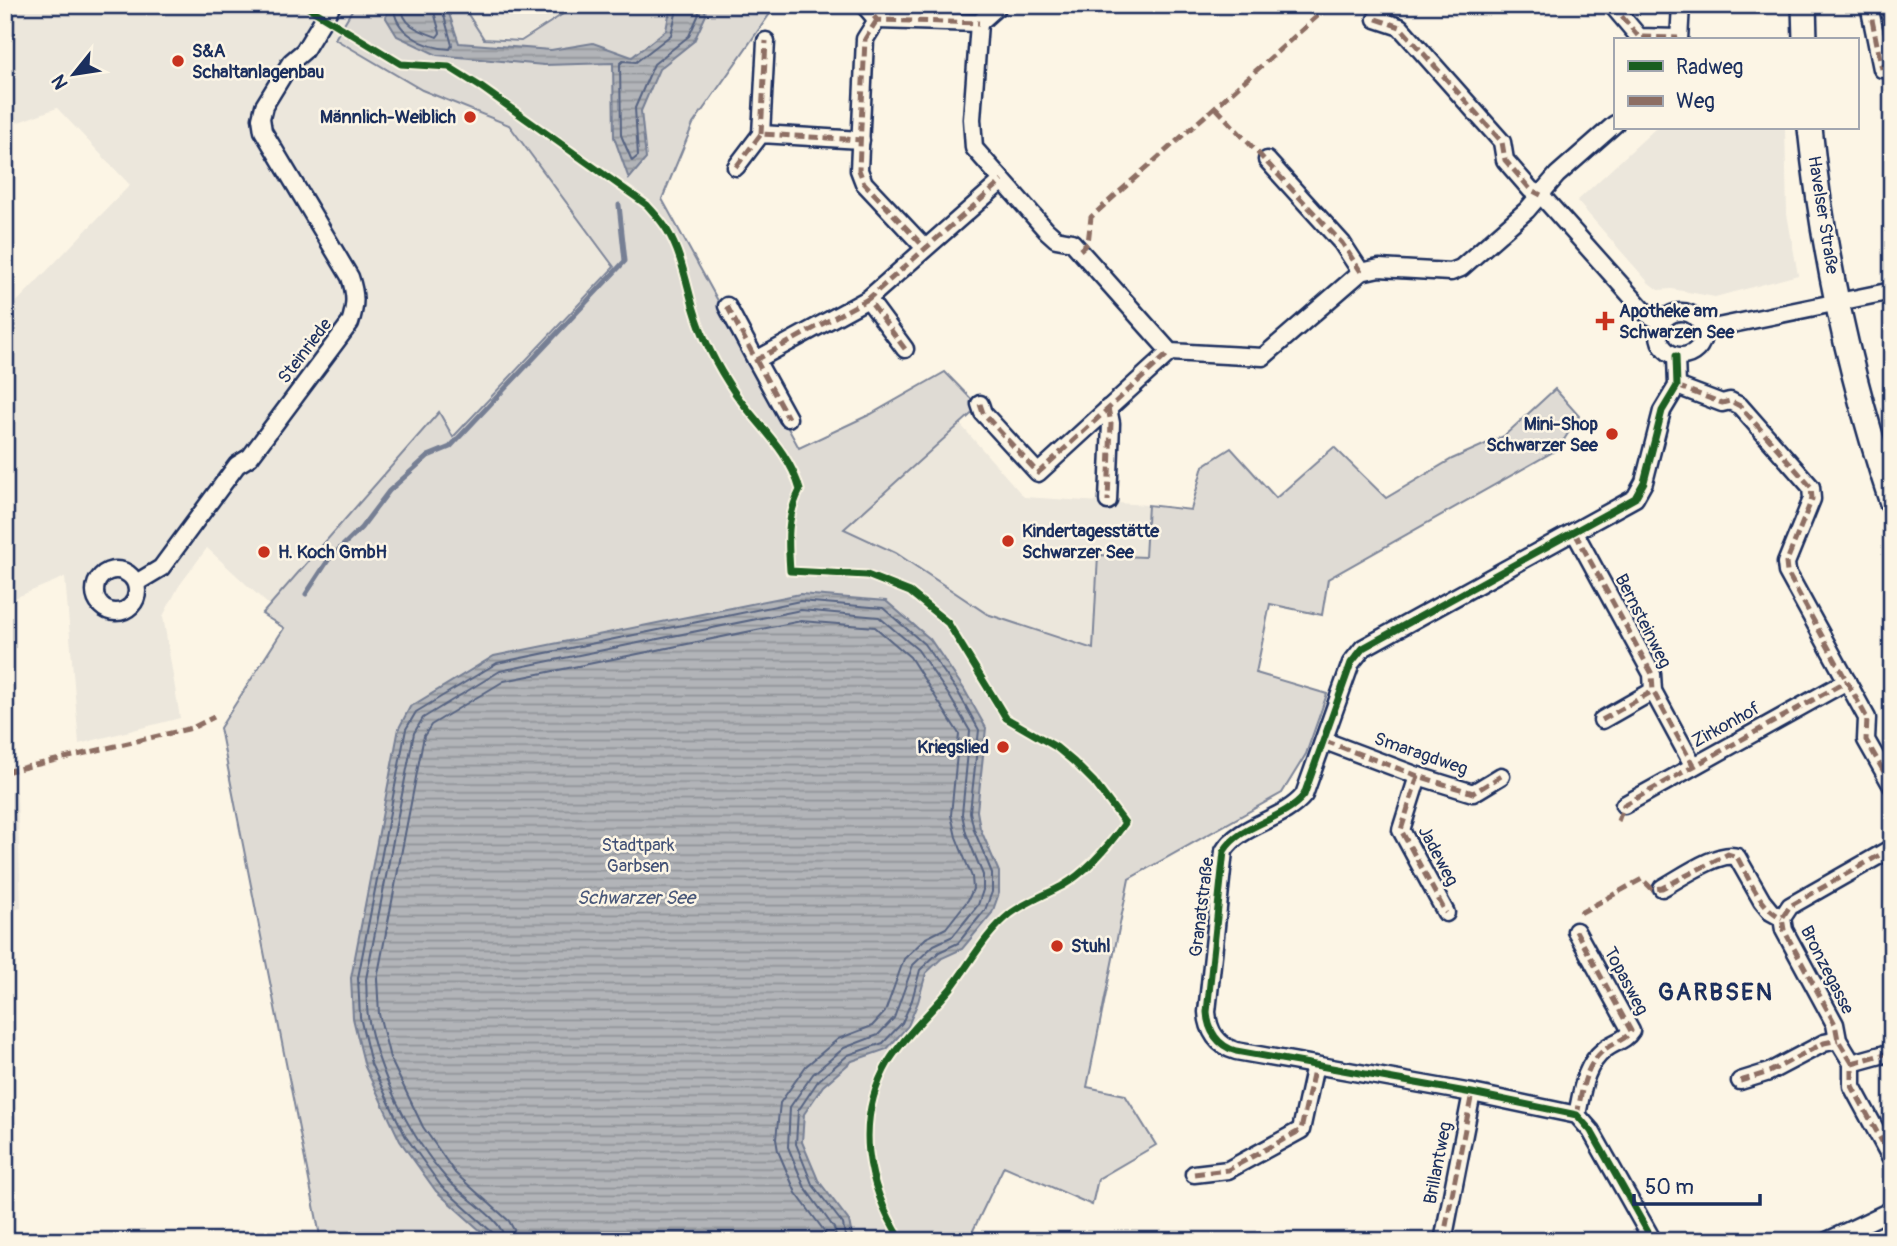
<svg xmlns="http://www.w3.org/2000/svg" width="1897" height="1246" font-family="Pangolin,sans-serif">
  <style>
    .built { fill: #ece7dc }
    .park { fill: #dfdbd4; stroke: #7d8599; stroke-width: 2 }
    .water { fill: url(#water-rules); stroke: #767f94; stroke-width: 2 }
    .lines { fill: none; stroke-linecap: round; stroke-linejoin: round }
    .shore { stroke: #576482; stroke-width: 2 }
    .stream { stroke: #767f94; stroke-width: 5 }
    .street-casing { stroke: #1b2f5e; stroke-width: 21 }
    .secondary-casing { stroke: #1b2f5e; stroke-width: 28 }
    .street { stroke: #fcf5e5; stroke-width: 16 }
    .secondary { stroke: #fcf5e5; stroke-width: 23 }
    .quiet { stroke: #8d6e63; stroke-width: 5; stroke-dasharray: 10 5; stroke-linecap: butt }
    .cycleway-casing { stroke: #fcf5e5; stroke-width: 11 }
    .cycleway { stroke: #1b5e20; stroke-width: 7 }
    .poi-dot { fill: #c8321e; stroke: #fcf5e5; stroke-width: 2.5 }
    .labels { text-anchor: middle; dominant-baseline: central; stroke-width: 5; stroke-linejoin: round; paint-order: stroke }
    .poi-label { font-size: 18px; font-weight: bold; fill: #1b2f5e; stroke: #fcf5e5; text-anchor: start }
    .street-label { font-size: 18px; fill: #1b2f5e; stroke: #fcf5e5 }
    .park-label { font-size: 18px; fill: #425176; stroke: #fcf5e5 }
    .water-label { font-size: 19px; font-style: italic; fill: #485779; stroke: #fcf5e5 }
    .district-label { font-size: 24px; font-weight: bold; letter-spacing: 2px; fill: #1b2f5e; stroke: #fcf5e5 }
  </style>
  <defs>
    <pattern id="water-rules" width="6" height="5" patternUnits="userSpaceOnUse" patternTransform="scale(1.75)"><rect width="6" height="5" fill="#b2b4b8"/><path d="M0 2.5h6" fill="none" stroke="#909399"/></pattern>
  </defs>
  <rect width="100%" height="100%" fill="#fcf5e5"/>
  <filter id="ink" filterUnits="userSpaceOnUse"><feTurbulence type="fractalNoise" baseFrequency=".0143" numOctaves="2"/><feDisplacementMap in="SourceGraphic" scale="14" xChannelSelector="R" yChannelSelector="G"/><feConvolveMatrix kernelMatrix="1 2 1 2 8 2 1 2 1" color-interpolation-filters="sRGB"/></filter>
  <g filter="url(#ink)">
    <g class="built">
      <path d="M5,5H355L421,90L509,126L613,268L453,435L439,411L273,609L207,548L179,586L163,616L180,718L79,744L65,577L5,602V314L130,185L57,108L5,127Z"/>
      <path d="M464,5H574L521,39L484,38Z"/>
      <path d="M1656,128H1785L1787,214L1798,275L1715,297L1672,289L1658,290L1649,283L1577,201Z"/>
      <path d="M960,424L1024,497L1148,505L1145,557L1098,555L1093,650L987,614L896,553L844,528Z"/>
      <path d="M17,791L21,908L5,912V792Z"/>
    </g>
    <path class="park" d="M355,5H462L484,39L521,41L577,5H776L693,124L662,199L799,448L871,414L945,372L979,407L844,529L896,553L987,614L1093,649L1098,555L1145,557L1148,505L1191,510L1203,466L1231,448L1276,498L1334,447L1386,498L1452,459L1504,436L1555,389L1579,416L1558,449L1328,579L1322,615L1270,604L1256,673L1327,694L1306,754L1282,793L1129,879L1087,1087L1125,1095L1156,1145L1098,1179L1092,1205L1004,1166L968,1241H321L220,728L284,628L262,614L439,412L453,437L614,267L509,125L422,90L335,39Z"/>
    <g class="water">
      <path d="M388,5H446L459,43L551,50L593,43L632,57L666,30L671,5H704L706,15L694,41L659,69L641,111L646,159L629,179L614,137L613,63L544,65L437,55L397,36L386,18Z"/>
      <path d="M800,594L886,601L930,639L964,689L986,728L977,811L980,828L999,872V893L992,913L962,949L942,958L926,973L918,1002L908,1026L887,1049L852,1061L823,1086L804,1114L802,1142L818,1180L849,1221L853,1241H492L436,1191L400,1141L365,1067L353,1018L351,978L399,728L410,707L494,656Z"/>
    </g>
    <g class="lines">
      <g class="shore">
        <path d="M394,5C393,32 425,48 450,49L452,45L441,5"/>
        <path d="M402,5C401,25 420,31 437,37L440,33L432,5"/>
        <path d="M678,5L671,35L636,62L623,61L620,64L621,135L632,161L638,156L635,108L654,64L689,36L699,14L698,5"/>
        <path d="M496,1241L493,1233L441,1186L406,1137L395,1115L371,1064L360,1017L358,978L406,729L416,712L497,663L800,601L883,608L924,644L958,692L979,730L970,812L974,830L992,873V892L985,910L958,943L939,952L920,970L912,1000L902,1023L883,1043L848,1055L818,1081L798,1111L796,1144L812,1184L843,1224L846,1241"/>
        <path d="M505,1241C504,1219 461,1196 447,1179C410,1137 377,1071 368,1016C366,1004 367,991 366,979L414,733L423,718L500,671L801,610L879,617L918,650L950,697L970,731L962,814L966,833L983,875V890L978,905L953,936L934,945L913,965L894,1018L878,1035L844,1048L813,1074L790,1107L788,1147L805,1188L834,1228L837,1241"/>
        <path d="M515,1241L514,1230L509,1221L455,1173L423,1127L390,1058L379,1014L377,979L424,736L431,725L504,681L801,621L875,627L910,657L959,734L951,815L956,837L972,877L973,889L968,900L946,928L926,938L904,959L885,1012L872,1026L838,1039L806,1066L780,1103L776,1139L778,1151L796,1193L825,1232L827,1241"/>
      </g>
      <path class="stream" d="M306,594L329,559L361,528L389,491L428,456L450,447L625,261L619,205"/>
      <g class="street-casing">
        <g id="street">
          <path d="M864,5L877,20L979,23"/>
          <path d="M999,5L979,23L972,119L974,148L1046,230L1056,239L1072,242L1170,352L1263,357L1361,272L1379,268L1451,272L1461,268L1527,210L1557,175L1615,124"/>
          <path d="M1612,5L1639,37L1678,38"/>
          <path d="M1869,5L1882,69"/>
          <path d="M1376,19L1400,27L1502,142L1505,160L1531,190L1541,195L1647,314L1662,322"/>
          <path d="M877,20L865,39L859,170L864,183L925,248"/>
          <path d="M1679,40L1681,5"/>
          <path d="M761,134L766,41"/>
          <path d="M1267,160L1342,243L1361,272"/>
          <path d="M736,167L761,134L861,140"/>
          <path d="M727,306L756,360L868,299"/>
          <circle cx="1681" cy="334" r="22"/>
          <path d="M1703,330L1892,291"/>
          <path d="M905,349L868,299L1002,181"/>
          <path d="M756,360L788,418"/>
          <path d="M1677,386L1722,403L1730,401L1740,406L1811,487L1812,499L1786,563L1787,572L1867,718L1866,740L1892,786"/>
          <path d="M980,404L983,413L1038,473L1170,352"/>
          <path d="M1108,408L1111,423L1108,501"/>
          <path d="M1575,533L1652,674L1653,691L1693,765"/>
          <circle cx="116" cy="591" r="21"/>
          <path d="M136,583L161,568L237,465L250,457L350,323C356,305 356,295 350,277L263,131L261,118L264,106L291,62L304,51L332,5"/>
          <path d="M1602,720L1653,691"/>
          <path d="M1325,741L1418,776L1473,793L1501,776"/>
          <path d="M1418,776L1401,830L1446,913"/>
          <path d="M1624,805L1847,681"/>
          <path d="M1892,848L1790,906L1782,918L1784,930L1835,1024L1838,1040L1852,1063V1086L1892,1160"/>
          <path d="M1662,888C1679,879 1719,850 1737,857L1762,901L1771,912L1782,918"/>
          <path d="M1576,931L1631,1031C1625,1041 1613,1042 1604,1050C1584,1066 1582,1092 1577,1115"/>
          <path d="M1852,1063L1892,1052"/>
          <path d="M1740,1081L1769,1072L1824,1043L1838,1040"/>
          <path d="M1194,1174L1228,1170L1301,1130L1315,1065"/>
          <path d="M1443,1241L1472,1093"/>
          <path d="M1653,1241L1591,1131L1577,1115L1472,1093L1236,1051C1218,1046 1208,1031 1207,1012L1224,851C1240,824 1283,821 1304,795L1351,663L1363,648L1635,498L1644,482L1662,411L1677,386L1676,356"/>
          <path d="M1827,1241L1892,1210"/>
        </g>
      </g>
      <g class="secondary-casing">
        <g id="secondary">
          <path d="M1804,5L1805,40"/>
          <path d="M1810,128C1823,256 1851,381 1892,503"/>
        </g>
      </g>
      <use href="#street" class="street"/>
      <use href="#secondary" class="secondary"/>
      <g class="quiet">
        <path d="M864,5L877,20L979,23"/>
        <path d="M1612,5L1639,37L1678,38"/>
        <path d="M1869,5L1882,69"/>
        <path d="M1376,19L1400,27L1502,142L1505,160L1531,190L1541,195"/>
        <path d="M877,20L865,39L859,170L864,183L925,248"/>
        <path d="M1216,108L1342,243L1361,272"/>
        <path d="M761,134L766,41"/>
        <path d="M736,167L761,134L861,140"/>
        <path d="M1080,250L1088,243L1091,217L1330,5"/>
        <path d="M727,306L756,360L868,299"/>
        <path d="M905,349L868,299L1002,181"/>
        <path d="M756,360L788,418"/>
        <path d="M1677,386L1722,403L1730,401L1740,406L1811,487L1812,499L1786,563L1787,572L1867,718L1866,740L1892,786"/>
        <path d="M980,404L983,413L1038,473L1170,352"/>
        <path d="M1108,408L1111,423L1108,501"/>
        <path d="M1575,533L1652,674L1653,691L1693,765"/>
        <path d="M1602,720L1653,691"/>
        <path d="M1325,741L1418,776L1473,793L1501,776"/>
        <path d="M5,772L192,728L214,717"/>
        <path d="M1418,776L1401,830L1446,913"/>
        <path d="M1618,821L1624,805L1847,681"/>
        <path d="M1892,848L1790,906L1782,918L1784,930L1835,1024L1838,1040L1852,1063V1086L1892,1160"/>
        <path d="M1580,913L1642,879L1652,889L1662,888L1728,854L1737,857C1749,878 1759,907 1782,918"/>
        <path d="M1576,931L1631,1031C1625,1041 1613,1042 1604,1050C1584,1066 1582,1092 1577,1115"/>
        <path d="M1852,1063L1892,1052"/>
        <path d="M1740,1081L1769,1072L1824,1043L1838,1040"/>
        <path d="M1194,1174L1228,1170L1301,1130L1315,1065"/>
        <path d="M1443,1241L1472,1093"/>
      </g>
      <g class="cycleway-casing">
        <g id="cycleway">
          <path d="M304,5L401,64L449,67L481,87L647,205C654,213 662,221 667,230C681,253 686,281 693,306C702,337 717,367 735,393C758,426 789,450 800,490C786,517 788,542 790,571L867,575L910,592L948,623L1006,718L1056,747L1074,762L1094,782L1125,823C1108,847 1088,871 1062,886C1045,895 1026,902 1010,914C985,934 971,962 951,988C931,1012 906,1034 889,1061C854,1120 866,1185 902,1241"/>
          <path d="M1653,1241L1591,1131L1577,1115L1472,1093L1236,1051C1218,1046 1208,1031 1207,1012L1224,851C1240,824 1283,821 1304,795L1351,663L1363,648L1635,498L1644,482L1662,411L1677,386L1676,356"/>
        </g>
      </g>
      <use href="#cycleway" class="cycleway"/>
    </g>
  </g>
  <g class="poi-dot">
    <circle cx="178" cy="61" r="7"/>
    <circle cx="470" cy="117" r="7"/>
    <path d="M1601.5 310.5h7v7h7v7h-7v7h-7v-7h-7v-7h7z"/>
    <circle cx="1612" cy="434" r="7"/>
    <circle cx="1008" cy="541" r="7"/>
    <circle cx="264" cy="552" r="7"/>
    <circle cx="1003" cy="747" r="7"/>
    <circle cx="1057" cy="946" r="7"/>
  </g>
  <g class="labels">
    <g class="poi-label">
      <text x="192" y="51">S&amp;A<tspan x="192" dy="21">Schaltanlagenbau</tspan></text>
      <text x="456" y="117" text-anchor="end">Männlich-Weiblich</text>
      <text x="1619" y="311">Apotheke am<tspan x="1619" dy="21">Schwarzen See</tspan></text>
      <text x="1598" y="424" text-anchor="end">Mini-Shop<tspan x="1598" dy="21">Schwarzer See</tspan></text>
      <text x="1022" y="531">Kindertagesstätte<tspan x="1022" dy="21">Schwarzer See</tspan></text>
      <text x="278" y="552">H. Koch GmbH</text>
      <text x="989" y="747" text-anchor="end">Kriegslied</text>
      <text x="1071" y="946">Stuhl</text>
    </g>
    <g class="street-label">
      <text transform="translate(1823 215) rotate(81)">Havelser Straße</text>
      <text transform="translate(305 351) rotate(-53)">Steinriede</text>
      <text transform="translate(1643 621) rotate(63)">Bernsteinweg</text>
      <text transform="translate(1726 725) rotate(-29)">Zirkonhof</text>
      <text transform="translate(1421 754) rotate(19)">Smaragdweg</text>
      <text transform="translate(1438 856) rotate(62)">Jadeweg</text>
      <text transform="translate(1202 907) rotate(-83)">Granatstraße</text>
      <text transform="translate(1827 970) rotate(63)">Bronzegasse</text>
      <text transform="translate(1626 981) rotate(62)">Topasweg</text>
      <text transform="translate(1438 1163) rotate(-79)">Brillantweg</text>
    </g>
    <g class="park-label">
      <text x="638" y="845">Stadtpark<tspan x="638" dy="21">Garbsen</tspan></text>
    </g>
    <g class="water-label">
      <text x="636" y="898">Schwarzer See</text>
    </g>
    <g class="district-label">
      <text x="1716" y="992">GARBSEN</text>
    </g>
  </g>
  <rect width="1897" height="1246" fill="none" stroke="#fcf5e5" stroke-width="28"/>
  <rect x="14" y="14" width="1869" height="1218" fill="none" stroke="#1b2f5e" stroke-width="2.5" filter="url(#ink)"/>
  <rect x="1614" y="38" width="245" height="91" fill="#fcf5e5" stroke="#a2a6af" stroke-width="2"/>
  <rect x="1628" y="61" width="35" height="10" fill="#1b5e20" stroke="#a2a6af" stroke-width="2"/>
  <text x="1676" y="74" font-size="21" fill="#1b2f5e">Radweg</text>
  <rect x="1628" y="96" width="35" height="10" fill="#8d6e63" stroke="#a2a6af" stroke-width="2"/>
  <text x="1676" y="108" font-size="21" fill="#1b2f5e">Weg</text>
  <g transform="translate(74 74) rotate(240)" stroke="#fcf5e5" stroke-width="5" paint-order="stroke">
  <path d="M0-5L12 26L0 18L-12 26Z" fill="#1b2f5e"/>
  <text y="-10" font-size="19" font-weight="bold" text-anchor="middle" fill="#1b2f5e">N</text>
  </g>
  <path d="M1634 1194v10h126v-10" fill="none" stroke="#1b2f5e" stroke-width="3.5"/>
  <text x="1645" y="1194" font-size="21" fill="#1b2f5e" stroke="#fcf5e5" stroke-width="5" paint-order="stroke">50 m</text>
</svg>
